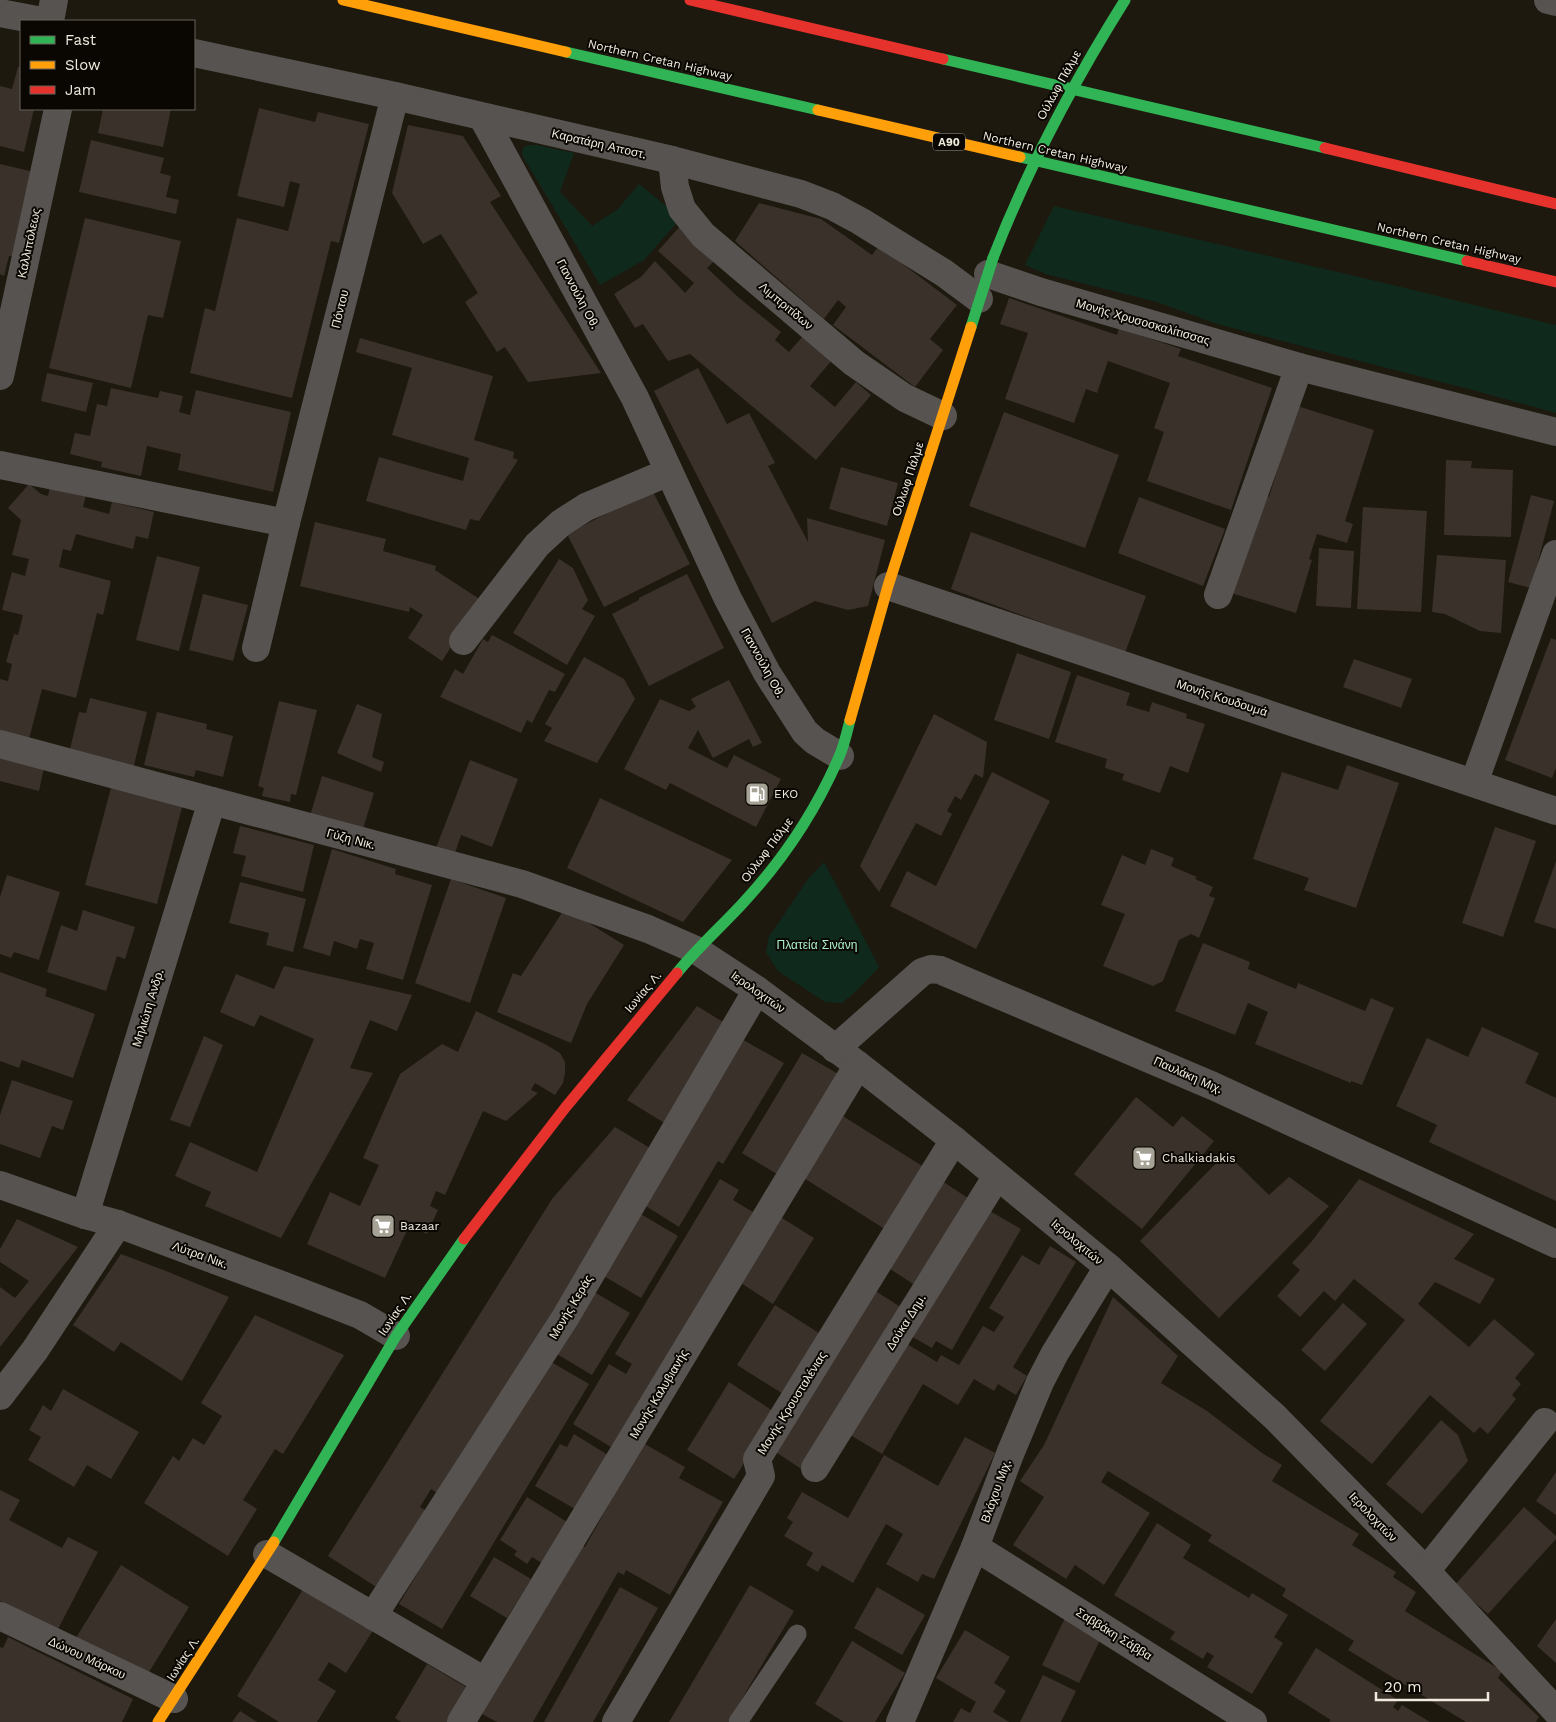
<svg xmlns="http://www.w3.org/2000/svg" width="1556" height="1722" font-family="'Work Sans',sans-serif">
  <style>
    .green { fill: #0f2a1d }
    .building { fill: #3a312b }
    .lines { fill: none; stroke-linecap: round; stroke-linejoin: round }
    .lane { stroke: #575350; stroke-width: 19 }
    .street { stroke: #575350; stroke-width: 28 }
    .fast { stroke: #30b455; stroke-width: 11 }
    .slow { stroke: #ff9f0a; stroke-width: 11 }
    .jam { stroke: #e5322d; stroke-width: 11 }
    .fast-bridge { stroke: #30b455; stroke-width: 11 }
    .labels { text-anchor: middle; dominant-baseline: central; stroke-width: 4; stroke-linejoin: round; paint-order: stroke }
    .shield { fill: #0a0702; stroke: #aba79d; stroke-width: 1 }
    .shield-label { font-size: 11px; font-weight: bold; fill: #f0ebdf }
    .street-label { font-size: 12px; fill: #f0ebdf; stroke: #0a0702 }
    .poi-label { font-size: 12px; fill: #f0ebdf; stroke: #0a0702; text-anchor: start }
    .park-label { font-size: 12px; fill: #a9efca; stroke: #0a0702 }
  </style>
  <rect width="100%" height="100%" fill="#1d190e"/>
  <g class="green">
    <path d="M528,145H536L574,153L560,192L592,226L618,209L639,184L681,218L644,260L600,285L522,155L523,148Z"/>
    <path d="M1054,206L1393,285L1556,325V413L1480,392L1217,324L1157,302L1046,274L1025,265Z"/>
    <path d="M824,862L879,967L856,991L842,1003L825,1002L778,971L766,952L769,937L808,879Z"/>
  </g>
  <g class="building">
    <path d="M18,67H21V109H34L24,152L0,146V86L12,89Z"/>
    <path d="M259,108L315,122L318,112L369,124L339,243L331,241L292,398L190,373L205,308L215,311L237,218L288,231L300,184L290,181L284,207L237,196Z"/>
    <path d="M103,109H171L163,147L98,133Z"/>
    <path d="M408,125L463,136L501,196L490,202L601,373L528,382L505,347L497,352L465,302L478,293L441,234L423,244L392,193Z"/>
    <path d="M91,140L164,158L160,173L171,176L166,197L179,200L176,214L79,192Z"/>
    <path d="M0,164L34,172L14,256H9L4,276L0,274Z"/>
    <path d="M759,203L821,219L872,255L879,246L957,305L930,339L943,350L915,387L833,325L846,307L838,300L824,319L735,241Z"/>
    <path d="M85,218L181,241L163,318L148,315L131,388L49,368Z"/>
    <path d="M682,224L718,257L707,268L738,297L781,332L775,340L789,352L803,336L832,360L810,386L835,407L856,382L871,395L816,460L690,354L668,361L643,324L635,328L614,294L641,277L655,261L685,293L694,283L658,251Z"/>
    <path d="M1009,298L1117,335L1119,328L1181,349L1178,356L1272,388L1231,510L1147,481L1164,432L1154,428L1170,383L1108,361L1097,393L1086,389L1074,423L1005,399L1028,333L1000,324Z"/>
    <path d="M360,338L493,376L474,440L514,452L513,458L518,460L479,521L470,519L466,530L366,501L379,457L463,481L469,458L392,435L412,368L356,352Z"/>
    <path d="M698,368L727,424L749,413L775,463L768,466L808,542L807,518L885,540L868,606L848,610L815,601L772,623L654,391Z"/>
    <path d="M47,373L93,383L86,412L41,401Z"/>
    <path d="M111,388L158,398L160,391L183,396L179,412L190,415L196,390L291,412L273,492L178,470L181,454L147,446L141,476L101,467L102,462L70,454L75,433L90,436L97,404L107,406Z"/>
    <path d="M1297,406L1374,430L1345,521L1353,524L1347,543L1317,534L1309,559L1312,560L1296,613L1231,593L1262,495L1269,497Z"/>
    <path d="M1004,412L1119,455L1085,548L969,506Z"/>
    <path d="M1446,460L1472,461L1471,468L1513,470L1511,537L1444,535Z"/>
    <path d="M841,467L898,483L887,526L829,509Z"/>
    <path d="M29,484L41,494L48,496L50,486L86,495L83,507L109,514L112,502L154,512L148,539L136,536L133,549L76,534L71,551L63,549L59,567L111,581L103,615L97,613L76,698L42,689L29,739L0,732V679L8,681L12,664L6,662L14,634L18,635L23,615L2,610L12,572L25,576L29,559L12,555L21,520L8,508Z"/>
    <path d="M652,490L690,564L604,607L567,534Z"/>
    <path d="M1531,495L1554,501L1531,588L1508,582Z"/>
    <path d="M1139,497L1225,529L1203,586L1118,553Z"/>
    <path d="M1363,507L1427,511L1421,612L1357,609Z"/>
    <path d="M315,522L386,539L383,551L436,566L435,570L481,600L442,661L408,638L423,615L410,607L409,612L300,586Z"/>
    <path d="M971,532L1146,596L1125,653L951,589Z"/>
    <path d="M1319,548L1354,551L1351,608L1316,606Z"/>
    <path d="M1437,555L1506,560L1501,633L1480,631L1445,614L1432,612Z"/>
    <path d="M157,556L200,567L179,651L136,640Z"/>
    <path d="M559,559L573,568L588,600L582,609L595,616L567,665L513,633Z"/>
    <path d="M687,574L724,648L649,686L612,614L639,600V598Z"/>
    <path d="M203,594L248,605L233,661L189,650Z"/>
    <path d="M492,635L565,674L555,692L549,690L532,723L527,720L521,733L440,697L455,669L463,674L483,639L488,642Z"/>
    <path d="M1551,638L1556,640V768L1552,778L1505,760Z"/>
    <path d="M1017,653L1071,672L1049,739L994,720Z"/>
    <path d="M584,657L624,679L635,699L597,763L544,741L552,728L545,724Z"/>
    <path d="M1354,659L1412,679L1401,708L1343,687Z"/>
    <path d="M1077,675L1130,693L1126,705L1149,712L1152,702L1187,714L1186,718L1205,724L1188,773L1170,766L1160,793L1122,780L1124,774L1105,768L1107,759L1055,742Z"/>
    <path d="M729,680L762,743L753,747L749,739L713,758L698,730L688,748L727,768L734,755L781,779L756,827L670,783L666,790L624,769L660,699L689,711L696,707L691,699Z"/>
    <path d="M90,698L147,712L133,769L69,753L79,712L86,713Z"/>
    <path d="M279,701L317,710L296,795L291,794L290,802L262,796L264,788L258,786Z"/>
    <path d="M357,704L382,714L372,757L384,762L381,772L337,753Z"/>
    <path d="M157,712L207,724L206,729L233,736L223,777L196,770L194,777L144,765Z"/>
    <path d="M934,714L987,742L983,778L975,774L961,800L955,796L947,811L952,814L941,836L916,823L879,892L860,866Z"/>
    <path d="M0,752L45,763L39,791L0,781Z"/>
    <path d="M470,760L518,779L492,847L461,835L454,856L436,848Z"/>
    <path d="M1347,765L1399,783L1356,908L1304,890L1309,878L1253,859L1282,772L1338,790Z"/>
    <path d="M992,772L1050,801L976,949L890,906L907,871L936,886Z"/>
    <path d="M322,776L374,793L362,832L310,816Z"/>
    <path d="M111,788L182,807L157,904L85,885Z"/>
    <path d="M600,798L732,860L683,922L567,868Z"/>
    <path d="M240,826L314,845L303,892L241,876L246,856L233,853Z"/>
    <path d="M1495,827L1536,841L1503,937L1462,923Z"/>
    <path d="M332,849L396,869L395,874L432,885L403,980L366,969L374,943L360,939L357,949L334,941L330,956L303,948Z"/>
    <path d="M1151,849L1174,858L1171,866L1197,877L1195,879L1213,887L1209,896L1215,898L1199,938L1191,934L1179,940L1163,981L1153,986L1103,966L1125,914L1101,905L1122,855L1145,865Z"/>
    <path d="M1556,861V929L1534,922Z"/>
    <path d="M7,875L60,892L39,960L14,952L11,958L0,954V897Z"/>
    <path d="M451,879L506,898L470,1003L415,983Z"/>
    <path d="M240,882L306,899L293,952L266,945L269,933L229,923Z"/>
    <path d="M565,908L624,945L587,1004L571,1043L497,1012L513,973L521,976Z"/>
    <path d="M83,910L135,927L125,959L117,956L106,991L47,972L61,925L77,931Z"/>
    <path d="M1203,943L1250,962L1248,969L1296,989L1298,983L1365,1011L1371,998L1394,1008L1362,1085L1351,1081V1083L1255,1044L1268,1012L1248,1003L1235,1035L1175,1011Z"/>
    <path d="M284,966L412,995L397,1031L370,1020L350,1068L373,1073L281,1238L205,1206L211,1192L175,1176L190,1142L257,1172L314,1039L260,1015L254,1027L220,1012L236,974L274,989Z"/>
    <path d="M0,972L47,989L45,996L95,1014L73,1078L22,1060L19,1068L0,1061Z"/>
    <path d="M697,1006L728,1025L666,1124L627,1100Z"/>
    <path d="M476,1011L545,1044L560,1053L565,1062V1073L563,1083L555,1095L535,1083L531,1090L538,1093L506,1121L483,1111L445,1195L436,1191L430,1206L438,1210L427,1234L409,1226L385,1278L307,1244L330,1192L360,1206L379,1165L363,1158L400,1074L442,1044L458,1052Z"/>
    <path d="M1482,1027L1539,1053L1525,1083L1556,1098V1201L1429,1142L1437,1125L1396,1106L1427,1038L1468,1057Z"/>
    <path d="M204,1036L223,1045L190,1127L170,1120Z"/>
    <path d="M740,1038L784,1063L723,1164L718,1161L679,1227L641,1203Z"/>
    <path d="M802,1053L840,1075L780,1176L742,1153Z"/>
    <path d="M12,1080L73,1101L63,1130L52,1126L40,1158L0,1144V1115Z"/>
    <path d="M1136,1097L1173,1127L1182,1116L1214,1141L1142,1229L1074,1174Z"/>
    <path d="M838,1113L927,1169L888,1231L799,1175Z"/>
    <path d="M615,1127L650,1148L604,1231L439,1494L431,1489L420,1507L430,1513L381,1590L328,1556L552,1199Z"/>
    <path d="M1226,1153L1269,1195L1289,1177L1329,1206L1219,1318L1140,1241Z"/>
    <path d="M720,1179L739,1190L733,1200L753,1212L611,1447L573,1424L609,1364L626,1374L632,1364L615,1354Z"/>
    <path d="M939,1179L977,1204L921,1289L884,1265Z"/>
    <path d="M1359,1179L1474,1234L1454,1259L1495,1279L1480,1304L1435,1282L1418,1304L1469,1347L1494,1319L1535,1354L1515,1378L1521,1384L1512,1395L1516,1399L1488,1434L1480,1427L1474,1433L1430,1395L1372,1464L1320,1421L1405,1320L1354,1279L1335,1301L1324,1291L1300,1317L1277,1296L1300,1270L1292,1263L1312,1241Z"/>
    <path d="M983,1207L1021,1229L952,1350L936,1341L932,1348L909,1335Z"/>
    <path d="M639,1213L678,1236L641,1298L602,1275Z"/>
    <path d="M782,1218L814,1238L773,1304L741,1283Z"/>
    <path d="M17,1219L78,1247L0,1347V1287L15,1298L29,1281L0,1262V1249Z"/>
    <path d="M1050,1246L1076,1262L1013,1367L1027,1376L1016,1395L998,1384L994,1391L974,1379L958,1405L923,1384L882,1454L847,1433L902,1341L937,1362L941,1355L959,1365L983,1326L994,1332L1004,1317L989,1308L1022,1255L1039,1265Z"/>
    <path d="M121,1254L166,1271L229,1297L182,1381L121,1342L114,1352L73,1325Z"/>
    <path d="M869,1287L907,1311L806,1472L768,1447Z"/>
    <path d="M589,1289L630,1313L592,1375L552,1351Z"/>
    <path d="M1113,1297L1178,1356L1161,1383L1207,1411L1262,1453L1282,1465L1272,1481L1359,1534L1352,1545L1396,1572L1393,1577L1416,1592L1405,1611L1502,1671L1498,1678L1539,1717L1536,1722H1466L1348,1650L1354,1641L1282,1596L1286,1589L1208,1541L1212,1535L1108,1471L1101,1482L1150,1513L1104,1585L1075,1565L1066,1579L1013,1545L1044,1497L1020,1481L1044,1445Z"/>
    <path d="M1343,1303L1367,1324L1325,1371L1301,1350Z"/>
    <path d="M775,1305L822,1335L785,1395L737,1365Z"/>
    <path d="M255,1315L344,1355L283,1454L275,1449L243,1500L257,1509L228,1556L144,1503L173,1456L179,1461L193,1438L204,1445L222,1416L201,1403Z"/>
    <path d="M546,1359L589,1384L442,1629L399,1604Z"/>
    <path d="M729,1382L776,1413L734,1479L687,1450Z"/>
    <path d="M63,1389L139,1432L111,1479L87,1465L74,1487L28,1460L41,1437L29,1430L43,1405L51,1411Z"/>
    <path d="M1441,1420L1458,1435L1468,1461L1422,1514L1386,1484Z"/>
    <path d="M574,1434L608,1455L575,1509L535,1486L560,1444L567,1447Z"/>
    <path d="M965,1437L995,1453L934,1579L922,1574L918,1582L886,1564L903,1534L886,1524L853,1583L822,1565L818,1572L806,1565L813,1553L784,1536L793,1522L787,1518L802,1492L848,1518L884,1455L938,1486Z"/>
    <path d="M643,1443L685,1467L679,1478L723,1502L670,1595L626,1570L624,1575L618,1572L533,1722H497L480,1713L577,1542L585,1547Z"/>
    <path d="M1556,1472V1515L1536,1501Z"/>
    <path d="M0,1490L20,1500L9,1520L62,1548L68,1537L98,1552L57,1631L0,1601Z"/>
    <path d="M527,1497L567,1522L542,1563L532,1557L527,1564L514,1555L517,1551L500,1540Z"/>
    <path d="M1524,1507L1556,1536V1539L1488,1614L1455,1585Z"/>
    <path d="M1157,1523L1191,1545L1183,1558L1249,1598L1252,1593L1288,1615L1274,1637L1283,1643L1252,1694L1207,1667L1214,1656L1207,1652L1203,1659L1170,1639L1175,1632L1114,1595Z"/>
    <path d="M494,1557L531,1579L507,1618L470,1596Z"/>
    <path d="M121,1565L189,1607L146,1677L74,1641Z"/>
    <path d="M750,1585L794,1611L728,1722H669Z"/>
    <path d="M305,1586L374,1629L346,1673L329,1662L318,1680L336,1691L317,1722H279L237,1696Z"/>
    <path d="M620,1587L658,1608L593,1722H544Z"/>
    <path d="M877,1587L925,1615L902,1655L854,1628Z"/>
    <path d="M1066,1616L1103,1634L1079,1683L1042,1665Z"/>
    <path d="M1556,1619V1663L1537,1646Z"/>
    <path d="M965,1630L1010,1657L994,1683L1006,1691L993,1712L1009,1722H953L961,1708L970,1713L976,1702L936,1678Z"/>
    <path d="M8,1637L133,1699L122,1722H0V1647L3,1648Z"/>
    <path d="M852,1641L905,1673L875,1722H844L815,1704Z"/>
    <path d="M1316,1648L1398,1700L1393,1707L1398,1711L1402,1705L1430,1722H1329L1331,1720L1288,1693Z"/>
    <path d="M427,1664L471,1690L451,1722H401L395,1718Z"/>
    <path d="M1043,1675L1076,1691L1061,1722H1020Z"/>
    <path d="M240,1711L257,1722H232Z"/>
  </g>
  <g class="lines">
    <path class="lane" d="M738,1722L797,1634"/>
    <g class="street">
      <path d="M1548,0L1556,2"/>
      <path d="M0,13L42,21"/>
      <path d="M50,21L54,0"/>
      <path d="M194,53L395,96L672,160L801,194L832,206L860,221L944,273L979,299"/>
      <path d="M483,118L635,398L728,599L767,673L805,732L815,741L840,756"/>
      <path d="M672,160L675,187L682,209L703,235L854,363L905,398L943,416"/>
      <path d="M988,274L1041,292L1299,367L1556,432"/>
      <path d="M0,376L58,109"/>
      <path d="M0,465L286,523"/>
      <path d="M888,586L1556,811"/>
      <path d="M1218,595L1299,367"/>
      <path d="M463,641L537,545L561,523L586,507L669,472"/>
      <path d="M256,648L286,523L395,96"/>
      <path d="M0,744L522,884L648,929L696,950L757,990L858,1065L954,1140L1108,1267L1275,1417L1426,1571L1556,1711"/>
      <path d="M1474,783L1556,554"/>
      <path d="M835,1049L922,972L931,969L940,970L1213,1086L1556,1244"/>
      <path d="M0,1185L85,1215L118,1224L298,1291L360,1315L396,1336"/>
      <path d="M85,1215L212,801"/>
      <path d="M0,1396L35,1350L118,1224"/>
      <path d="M815,1468L997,1176"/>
      <path d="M975,1547L1253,1722"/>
      <path d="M267,1554L485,1681"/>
      <path d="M1426,1571L1545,1422"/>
      <path d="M0,1616L174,1699"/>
      <path d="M373,1616L565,1318L757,990"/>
      <path d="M461,1722L858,1065"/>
      <path d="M616,1722L761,1476L757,1459L954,1140"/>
      <path d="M900,1722L975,1547L1010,1454L1040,1382L1055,1353L1108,1267"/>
    </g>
    <g class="fast">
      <path d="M566,52L818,110"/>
      <path d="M943,59L1325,148"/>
      <path d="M1020,157L1467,261"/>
      <path d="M971,327L993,258"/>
      <path d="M677,973C697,948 721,927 743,903C782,861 816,810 839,757C844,746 847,732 850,720"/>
      <path d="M274,1542L396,1336L464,1239"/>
    </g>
    <g class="slow">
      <path d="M343,0L566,52"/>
      <path d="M818,110L1020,157"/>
      <path d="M850,720L888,586L971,327"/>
      <path d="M158,1722L274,1542"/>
    </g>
    <g class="jam">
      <path d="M690,0L943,59"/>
      <path d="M1325,148L1556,204"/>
      <path d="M1467,261L1556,282"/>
      <path d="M464,1239L565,1108L677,973"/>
    </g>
    <path class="fast-bridge" d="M993,258C1028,167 1073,83 1125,0"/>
  </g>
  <defs>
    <g id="fuel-square" transform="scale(1.25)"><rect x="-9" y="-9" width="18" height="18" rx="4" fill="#a6a296" stroke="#0a0702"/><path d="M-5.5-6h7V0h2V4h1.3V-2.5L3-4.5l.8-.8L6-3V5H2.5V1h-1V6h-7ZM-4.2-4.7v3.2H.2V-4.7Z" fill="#fff"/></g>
    <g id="supermarket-square" transform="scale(1.25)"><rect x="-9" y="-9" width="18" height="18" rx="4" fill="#a6a296" stroke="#0a0702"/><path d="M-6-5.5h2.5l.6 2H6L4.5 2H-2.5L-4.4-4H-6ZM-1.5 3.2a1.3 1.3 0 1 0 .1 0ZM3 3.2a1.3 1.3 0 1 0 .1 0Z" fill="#fff"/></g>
  </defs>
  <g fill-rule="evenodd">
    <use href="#fuel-square" x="757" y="794"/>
    <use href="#supermarket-square" x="1144" y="1158"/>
    <use href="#supermarket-square" x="383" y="1226"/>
  </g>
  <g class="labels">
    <rect class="shield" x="933" y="133.5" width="32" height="17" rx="4"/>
    <g class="shield-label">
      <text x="949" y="142">Α90</text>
    </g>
    <g class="street-label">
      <text transform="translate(660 60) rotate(13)">Northern Cretan Highway</text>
      <text transform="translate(1059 85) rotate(-61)">Ούλωφ Πάλμε</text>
      <text transform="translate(599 144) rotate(13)">Καρατάρη Αποστ.</text>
      <text transform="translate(1055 152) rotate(13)">Northern Cretan Highway</text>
      <text transform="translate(29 243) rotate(-78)">Καλλιπόλεως</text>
      <text transform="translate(1449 243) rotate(13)">Northern Cretan Highway</text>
      <text transform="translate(578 294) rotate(62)">Γιαννούλη Οθ.</text>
      <text transform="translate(786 306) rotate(40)">Λιμπριτίδων</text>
      <text transform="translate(340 309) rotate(-76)">Πόντου</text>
      <text transform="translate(1143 322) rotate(16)">Μονής Χρυσοσκαλίτισσας</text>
      <text transform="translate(908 479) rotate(-72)">Ούλωφ Πάλμε</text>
      <text transform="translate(763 663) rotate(61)">Γιαννούλη Οθ.</text>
      <text transform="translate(1222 698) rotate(18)">Μονής Κουδουμά</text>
      <text transform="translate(351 839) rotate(15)">Γύζη Νικ.</text>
      <text transform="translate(767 850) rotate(-53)">Ούλωφ Πάλμε</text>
      <text transform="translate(643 992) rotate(-50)">Ιωνίας Λ.</text>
      <text transform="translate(758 992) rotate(35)">Ιερολοχιτών</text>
      <text transform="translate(148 1008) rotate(-73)">Μηλιώτη Ανδρ.</text>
      <text transform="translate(1188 1075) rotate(24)">Παυλάκη Μιχ.</text>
      <text transform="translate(1077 1242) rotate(40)">Ιερολοχιτών</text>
      <text transform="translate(200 1255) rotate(20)">Λύτρα Νικ.</text>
      <text transform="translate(571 1307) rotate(-59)">Μονής Κεράς</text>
      <text transform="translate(395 1314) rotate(-56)">Ιωνίας Λ.</text>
      <text transform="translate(906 1322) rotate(-58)">Δούκα Δημ.</text>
      <text transform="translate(659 1394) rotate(-59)">Μονής Καλυβιανής</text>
      <text transform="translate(792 1403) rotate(-58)">Μονής Κρουσταλένιας</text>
      <text transform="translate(996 1491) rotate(-70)">Βλάχου Μιχ.</text>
      <text transform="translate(1373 1517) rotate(46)">Ιερολοχιτών</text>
      <text transform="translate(1114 1634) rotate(32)">Σαββάκη Σάββα</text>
      <text transform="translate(87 1658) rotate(25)">Δώνου Μάρκου</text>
      <text transform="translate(183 1659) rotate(-57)">Ιωνίας Λ.</text>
    </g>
    <g class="poi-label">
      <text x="774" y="794">EKO</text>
      <text x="1162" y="1158">Chalkiadakis</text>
      <text x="400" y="1226">Bazaar</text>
    </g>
    <g class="park-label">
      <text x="817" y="945">Πλατεία Σινάνη</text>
    </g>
  </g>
  <rect x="20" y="20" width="175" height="90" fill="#0a0702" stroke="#66625a"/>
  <rect x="30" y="36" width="25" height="8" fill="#30b455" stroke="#66625a"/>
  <text x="65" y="45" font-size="15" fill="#f0ebdf">Fast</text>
  <rect x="30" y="61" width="25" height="8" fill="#ff9f0a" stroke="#66625a"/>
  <text x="65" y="70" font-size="15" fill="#f0ebdf">Slow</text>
  <rect x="30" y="86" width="25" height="8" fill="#e5322d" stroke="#66625a"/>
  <text x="65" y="95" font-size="15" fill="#f0ebdf">Jam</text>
  <path d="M1376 1692v8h112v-8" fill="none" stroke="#f0ebdf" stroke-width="2.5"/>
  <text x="1384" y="1692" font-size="15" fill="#f0ebdf" stroke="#0a0702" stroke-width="4" paint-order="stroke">20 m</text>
</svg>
